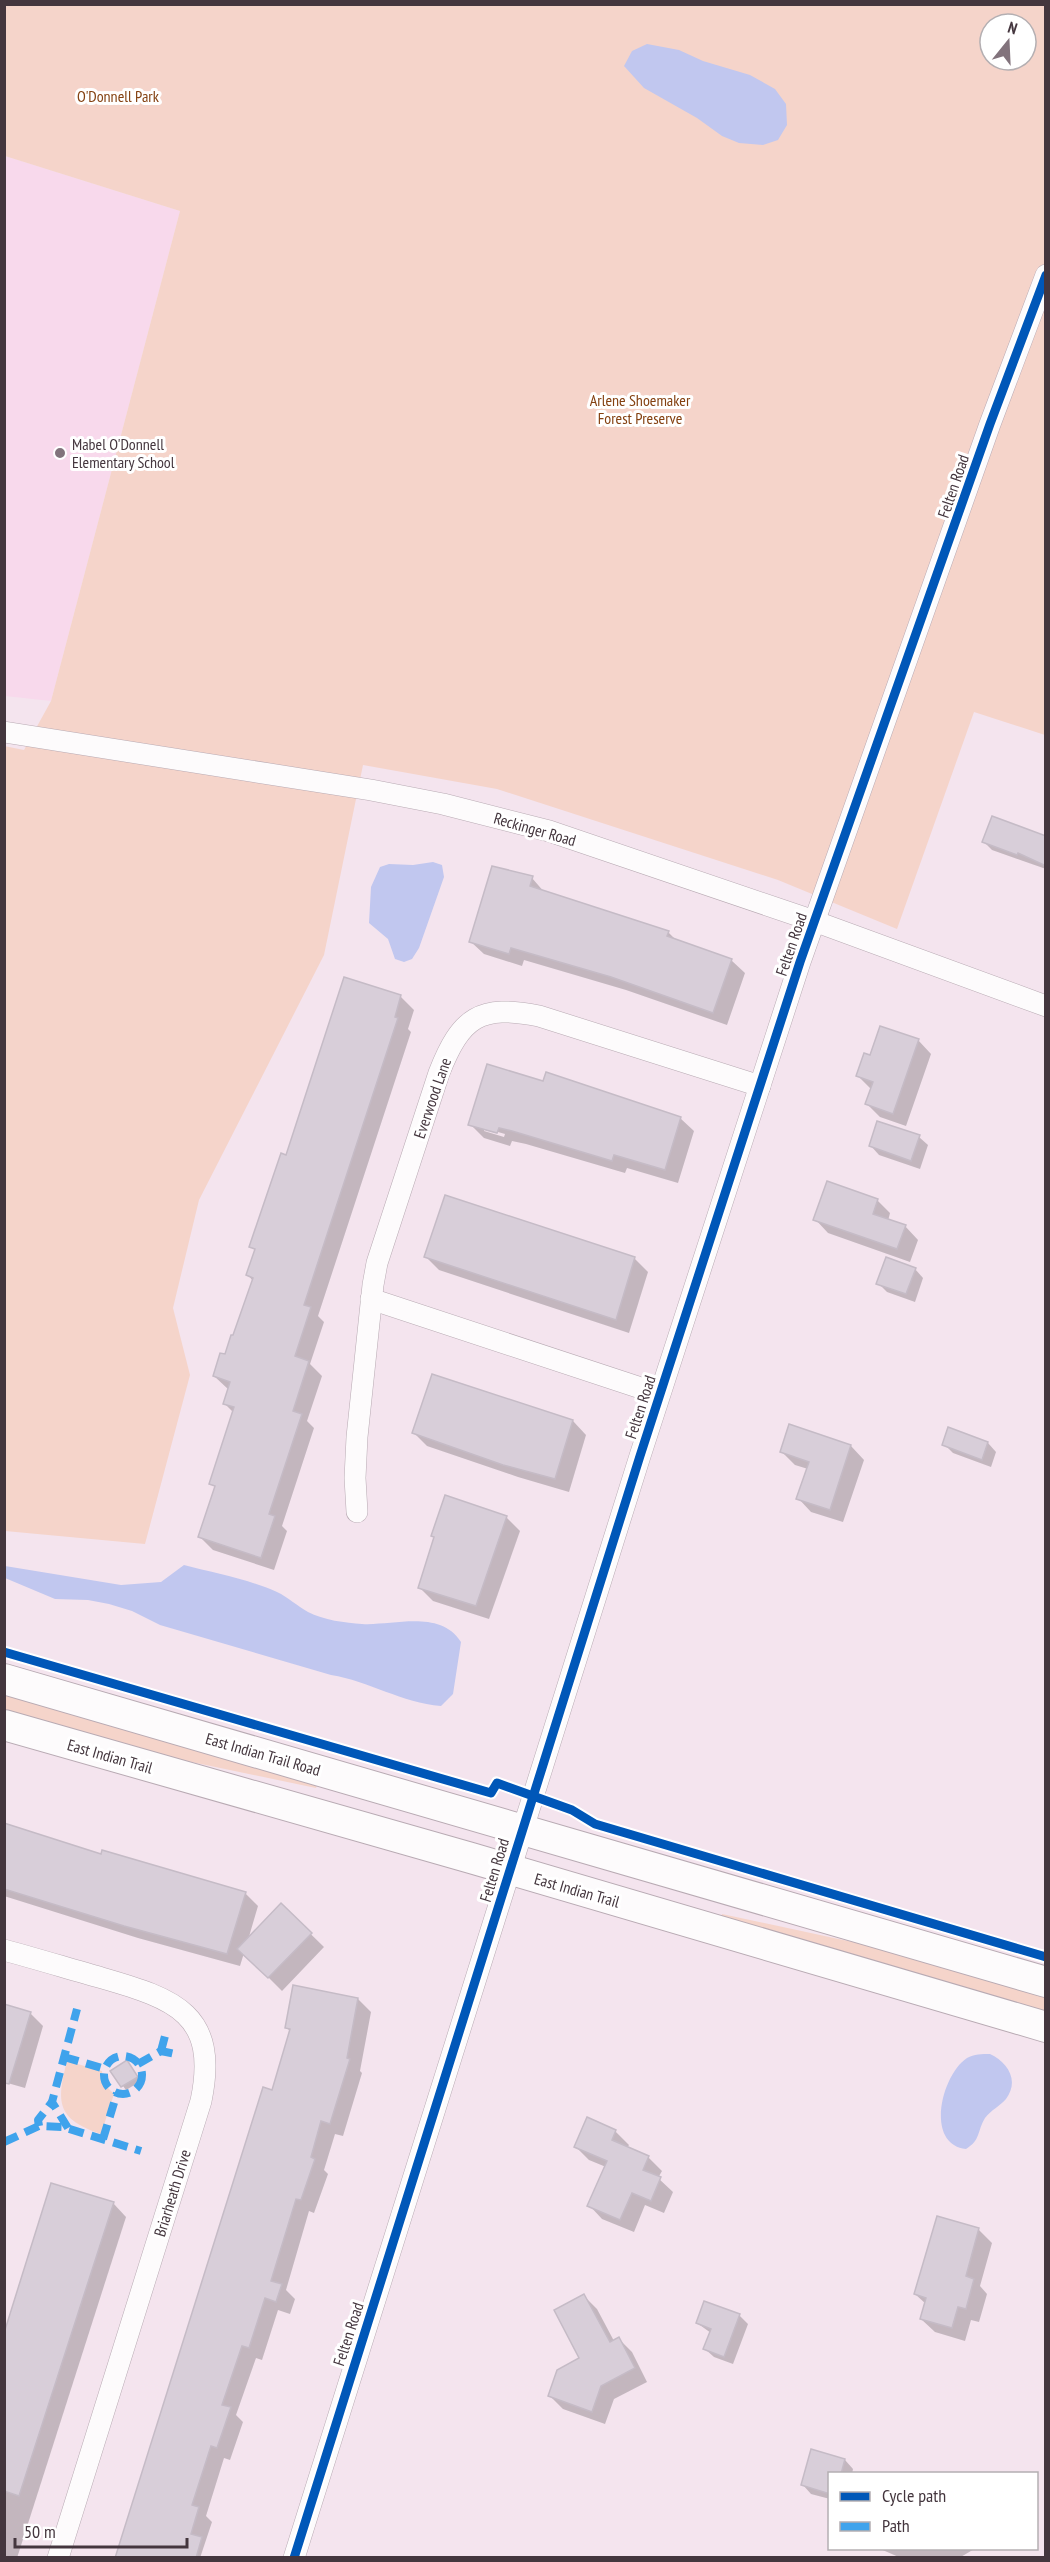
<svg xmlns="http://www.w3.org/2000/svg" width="1050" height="2562" font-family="'PT Sans Narrow',sans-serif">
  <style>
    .built { fill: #f8d9ec }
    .green { fill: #f5d4ca; fill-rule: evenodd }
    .water { fill: #c1c7ef }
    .shadow { fill: #0003; fill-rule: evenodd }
    .building { fill: #d8ced9; stroke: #c5bbc6; stroke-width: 1.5 }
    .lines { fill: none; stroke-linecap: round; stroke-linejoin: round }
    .street-casing { stroke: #b8aab3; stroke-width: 22 }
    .secondary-casing { stroke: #b8aab3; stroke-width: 32 }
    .street { stroke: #fdfbfc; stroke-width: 21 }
    .secondary { stroke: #fdfbfc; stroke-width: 30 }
    .quiet { stroke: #3fa3ec; stroke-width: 8; stroke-dasharray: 15 8; stroke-linecap: butt }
    .cycleway-casing { stroke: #fff; stroke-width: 13 }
    .cycleway { stroke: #0057b8; stroke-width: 9 }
    .poi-dot { fill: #82737c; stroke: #fff; stroke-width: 2 }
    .labels { text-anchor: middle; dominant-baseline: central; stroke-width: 6; stroke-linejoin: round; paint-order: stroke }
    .park-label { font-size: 16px; fill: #844111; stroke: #fff }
    .poi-label { font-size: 16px; fill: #44363e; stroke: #fff; text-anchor: start }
    .street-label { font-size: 16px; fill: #44363e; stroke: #fff }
  </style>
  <rect width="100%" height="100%" fill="#f4e4ee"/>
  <path class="built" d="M5,156L180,211L51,701L5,696Z"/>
  <g class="green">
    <path d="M5,5H1045V735L974,712L897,929L778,880L497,789L363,765L324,955L199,1200L173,1308L190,1375L145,1544L5,1531L4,746L24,750L51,701L180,211L5,156ZM990,24H1026V60H990Z"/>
    <path d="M4,1694L318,1783L316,1788L163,1756L5,1711Z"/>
    <path d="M722,1914L871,1946L1045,1996V2013L721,1918Z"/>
    <path d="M67,2061L102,2071L103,2083L114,2094L101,2134C57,2119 56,2103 67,2061Z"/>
  </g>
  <g class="water">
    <path d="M647,44L679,50L703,61L750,75L775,89L786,104L787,125L778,140L763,145L739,143L722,136L697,118L644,88L624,66L632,51Z"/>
    <path d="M433,862L442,865L444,877L419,948L412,959L404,962L395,959L388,939L369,923L371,887L380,867L389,864L413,865Z"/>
    <path d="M184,1565C214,1573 248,1579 277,1592C288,1597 297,1606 308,1612C323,1620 346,1623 362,1624C393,1626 440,1609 461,1642L453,1694L441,1706C402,1703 369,1681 331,1675L160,1625L132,1611L109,1604L88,1600L55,1599L5,1578V1566L121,1585L161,1582Z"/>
    <path d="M990,2054C1007,2062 1020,2080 1006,2099C1000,2106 991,2110 985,2118C977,2131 981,2140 966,2149C924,2144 942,2074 967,2058C974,2054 982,2054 990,2054Z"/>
  </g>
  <g class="shadow">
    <path d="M1046,840V869L992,850L984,842Z"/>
    <path d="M532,878L545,893L668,932L677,941L731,960L745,973L727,1025L626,990L524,960L522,966L484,954L470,941Z"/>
    <path d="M345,979L401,997L414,1010L408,1029L411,1032L318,1316L324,1322L310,1364L322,1376L307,1421L314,1428L282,1526L287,1531L274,1570L213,1550L200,1537L216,1488L211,1483L234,1413L225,1404L229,1390L214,1376L234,1337L253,1281L248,1275L256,1251L251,1247L287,1157Z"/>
    <path d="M918,1040L931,1054L906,1126L880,1117L867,1104L871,1089L857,1075L871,1057Z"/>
    <path d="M544,1083L680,1118L694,1131L678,1183L627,1168L625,1173L526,1144L512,1141L510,1146L484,1138L470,1124ZM484,1128L505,1134L504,1137L484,1131Z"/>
    <path d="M919,1137L928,1145L920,1169L879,1155L871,1146Z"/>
    <path d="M877,1200L890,1213L888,1221L905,1226L918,1240L910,1262L828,1233L815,1219Z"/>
    <path d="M426,1257L634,1258L648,1272L629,1333L439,1270Z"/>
    <path d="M915,1269L923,1278L915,1302L887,1292L878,1283Z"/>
    <path d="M573,1421L586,1435L569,1492L518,1477L427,1446L414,1433Z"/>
    <path d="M949,1429L988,1443L996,1452L991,1467L953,1453L944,1444Z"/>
    <path d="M851,1446L864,1460L843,1522L811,1512L798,1498L808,1469L795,1465L782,1452Z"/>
    <path d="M506,1517L520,1531L489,1619L433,1601L420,1588L435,1538Z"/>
    <path d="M4,1824L38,1834L43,1838L245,1893L258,1906L248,1940L281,1905L324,1947L282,1991L244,1953L240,1966L138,1938L4,1896Z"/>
    <path d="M358,1999L371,2012L360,2071L362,2073L343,2136L335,2134L324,2170L328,2174L314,2213L309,2211L286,2290L295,2299L290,2314L278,2310L262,2360L256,2358L236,2415L243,2422L230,2460L224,2458L206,2516L212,2522L200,2558H115L273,2092L291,2032L286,2027Z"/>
    <path d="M30,2013L43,2026L25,2088L4,2082Z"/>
    <path d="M130,2066L141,2081L126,2090L112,2071Z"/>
    <path d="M615,2131L629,2145L627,2148L648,2157L662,2171L658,2178L673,2192L664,2213L645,2205L634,2232L602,2219L589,2205L606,2167L589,2160L576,2147Z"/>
    <path d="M113,2203L126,2217L17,2558H4V2341Z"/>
    <path d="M938,2218L979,2230L992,2243L980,2286L987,2294L979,2322L971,2320L965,2341L935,2332L921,2319L926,2304L915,2294Z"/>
    <path d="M584,2296L597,2309L614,2341L619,2339L632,2352L647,2382L614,2399L605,2424L563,2409L550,2396L581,2359Z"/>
    <path d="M739,2315L748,2324L733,2364L714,2357L705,2349L711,2333L697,2323Z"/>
    <path d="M845,2460L853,2469L852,2474H830V2499L811,2494L803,2485Z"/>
    <path d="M878,2548H976L959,2558H901Z"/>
  </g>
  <g class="building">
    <path d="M992,816L1046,836V866L1018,853L1017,855L982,842Z"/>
    <path d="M492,866L533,876L530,886L669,931L667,936L732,959L713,1013L611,977L511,948L509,954L469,942Z"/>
    <path d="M344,977L401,995L395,1017L398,1018L304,1305L311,1307L295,1356L309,1361L293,1411L302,1414L269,1514L275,1516L261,1558L198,1537L215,1486L209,1484L234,1407L223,1404L230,1382L213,1376L220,1353L225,1354L231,1335H233L253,1278L246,1275L255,1249L249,1247L281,1153L286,1155Z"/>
    <path d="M880,1026L919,1039L893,1114L865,1104L873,1082L856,1076L864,1053L870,1055Z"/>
    <path d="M487,1064L543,1081L546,1072L681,1117L665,1170L614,1155L612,1161L512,1131L499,1128L497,1133L468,1125Z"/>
    <path d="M877,1121L920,1135L911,1161L869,1146Z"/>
    <path d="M827,1181L878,1199L873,1214L906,1225L897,1249L813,1220Z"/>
    <path d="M445,1195L635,1257L616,1320L424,1257Z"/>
    <path d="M886,1257L916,1268L906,1294L876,1284Z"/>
    <path d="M432,1374L573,1420L555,1479L503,1465L412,1433Z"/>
    <path d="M789,1424L851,1445L830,1510L796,1499L809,1462L780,1452Z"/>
    <path d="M948,1427L988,1442L982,1460L942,1445Z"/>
    <path d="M445,1495L507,1516L476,1606L418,1588L434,1537L431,1536Z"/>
    <path d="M4,1823L101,1854L102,1850L246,1892L227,1954L124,1926L4,1889Z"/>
    <path d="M281,1903L312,1933L268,1978L237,1949Z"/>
    <path d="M293,1985L358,1998L347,2058L350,2059L330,2124L321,2121L311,2157L315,2159L301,2200L296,2199L271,2281L282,2284L276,2302L265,2298L249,2348L242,2346L222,2405L231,2407L217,2448L211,2446L192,2505L199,2507L191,2534L202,2537L196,2558H115L263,2087L272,2090L290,2029L285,2028Z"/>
    <path d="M4,2004L31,2012L9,2084L4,2083Z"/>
    <path d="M127,2060L138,2077L121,2087L110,2071Z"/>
    <path d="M587,2117L616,2130L612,2140L649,2156L643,2170L661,2177L651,2201L632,2193L620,2220L587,2206L607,2161L574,2147Z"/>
    <path d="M51,2183L114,2202L19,2496L4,2491V2333Z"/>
    <path d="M937,2216L979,2228L966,2276L974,2279L966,2309L958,2307L952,2328L920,2319L926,2298L914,2294Z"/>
    <path d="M584,2294L610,2342L619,2337L635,2368L601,2386L592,2412L548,2396L557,2370L579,2358L554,2310Z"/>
    <path d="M704,2301L740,2314L724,2357L703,2349L711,2329L696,2323Z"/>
    <path d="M811,2449L845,2459L841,2474H830V2494L801,2485Z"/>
  </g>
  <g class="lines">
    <g class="street-casing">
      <g id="street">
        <path d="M4,732L371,790L443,804L549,831L814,921L1046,1006"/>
        <path d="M371,1299L659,1394"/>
        <path d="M357,1512L355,1478L357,1437L373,1285L377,1263L439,1073C461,1017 480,1004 539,1016L760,1086"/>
        <path d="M4,1950C37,1959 70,1969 102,1978C175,1999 219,2014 201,2101L58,2558"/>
        <path d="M294,2558L640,1456L800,962L990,424L1046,275"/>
      </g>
    </g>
    <g class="secondary-casing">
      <g id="secondary">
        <path d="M4,1679L1046,1982"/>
        <path d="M4,1725L471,1858L1046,2027"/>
      </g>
    </g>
    <use href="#street" class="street"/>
    <use href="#secondary" class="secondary"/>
    <g class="quiet">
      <path d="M161,2051L165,2036"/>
      <circle cx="123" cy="2075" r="19"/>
      <path d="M64,2057L105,2069"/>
      <path d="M138,2064L161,2051L175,2054"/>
      <path d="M39,2126L38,2120L52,2102"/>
      <path d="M68,2128L52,2102L77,2009"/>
      <path d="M103,2139L117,2093"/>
      <path d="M4,2142L39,2126L63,2127L141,2151"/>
    </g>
    <g class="cycleway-casing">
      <g id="cycleway">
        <path d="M4,1652L491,1793L497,1783L572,1810L595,1824L1046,1957"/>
        <path d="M294,2558L640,1456L800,962L990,424L1046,275"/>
      </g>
    </g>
    <use href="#cycleway" class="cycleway"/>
  </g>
  <circle class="poi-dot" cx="60" cy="453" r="6"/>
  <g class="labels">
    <g class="park-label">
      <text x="118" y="96">O'Donnell Park</text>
      <text x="640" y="400">Arlene Shoemaker<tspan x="640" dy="18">Forest Preserve</tspan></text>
    </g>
    <g class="poi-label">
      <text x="72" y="444">Mabel O'Donnell<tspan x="72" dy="18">Elementary School</tspan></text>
    </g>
    <g class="street-label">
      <text transform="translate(953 486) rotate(-71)">Felten Road</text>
      <text transform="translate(535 829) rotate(16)">Reckinger Road</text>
      <text transform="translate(791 944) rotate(-71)">Felten Road</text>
      <text transform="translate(432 1098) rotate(-71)">Everwood Lane</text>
      <text transform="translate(640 1407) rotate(-72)">Felten Road</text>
      <text transform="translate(263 1754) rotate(16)">East Indian Trail Road</text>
      <text transform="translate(110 1756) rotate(16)">East Indian Trail</text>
      <text transform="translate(494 1870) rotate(-73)">Felten Road</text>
      <text transform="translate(577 1890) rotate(16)">East Indian Trail</text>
      <text transform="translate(172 2193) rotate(-73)">Briarheath Drive</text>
      <text transform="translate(348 2334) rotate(-72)">Felten Road</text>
    </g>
  </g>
  <rect width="1050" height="2562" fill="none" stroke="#44363e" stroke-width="12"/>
  <rect x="828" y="2472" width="210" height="78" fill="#ffffff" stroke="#b4afb2" stroke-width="1.5"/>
  <rect x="840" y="2492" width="30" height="9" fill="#0057b8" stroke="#b4afb2" stroke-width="1.5"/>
  <text x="882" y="2502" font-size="18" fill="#44363e">Cycle path</text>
  <rect x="840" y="2522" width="30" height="9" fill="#3fa3ec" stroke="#b4afb2" stroke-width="1.5"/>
  <text x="882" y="2532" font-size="18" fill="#44363e">Path</text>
  <g transform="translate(1008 42) rotate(18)"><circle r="28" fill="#ffffff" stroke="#b4afb2" stroke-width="1.5"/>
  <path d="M0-4.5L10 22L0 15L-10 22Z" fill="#82737c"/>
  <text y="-9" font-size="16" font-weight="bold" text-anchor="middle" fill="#44363e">N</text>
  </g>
  <path d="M15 2538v9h172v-9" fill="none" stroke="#44363e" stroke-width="3"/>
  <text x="24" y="2538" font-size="18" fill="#44363e" stroke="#ffffff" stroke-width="4.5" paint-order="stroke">50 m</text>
</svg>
